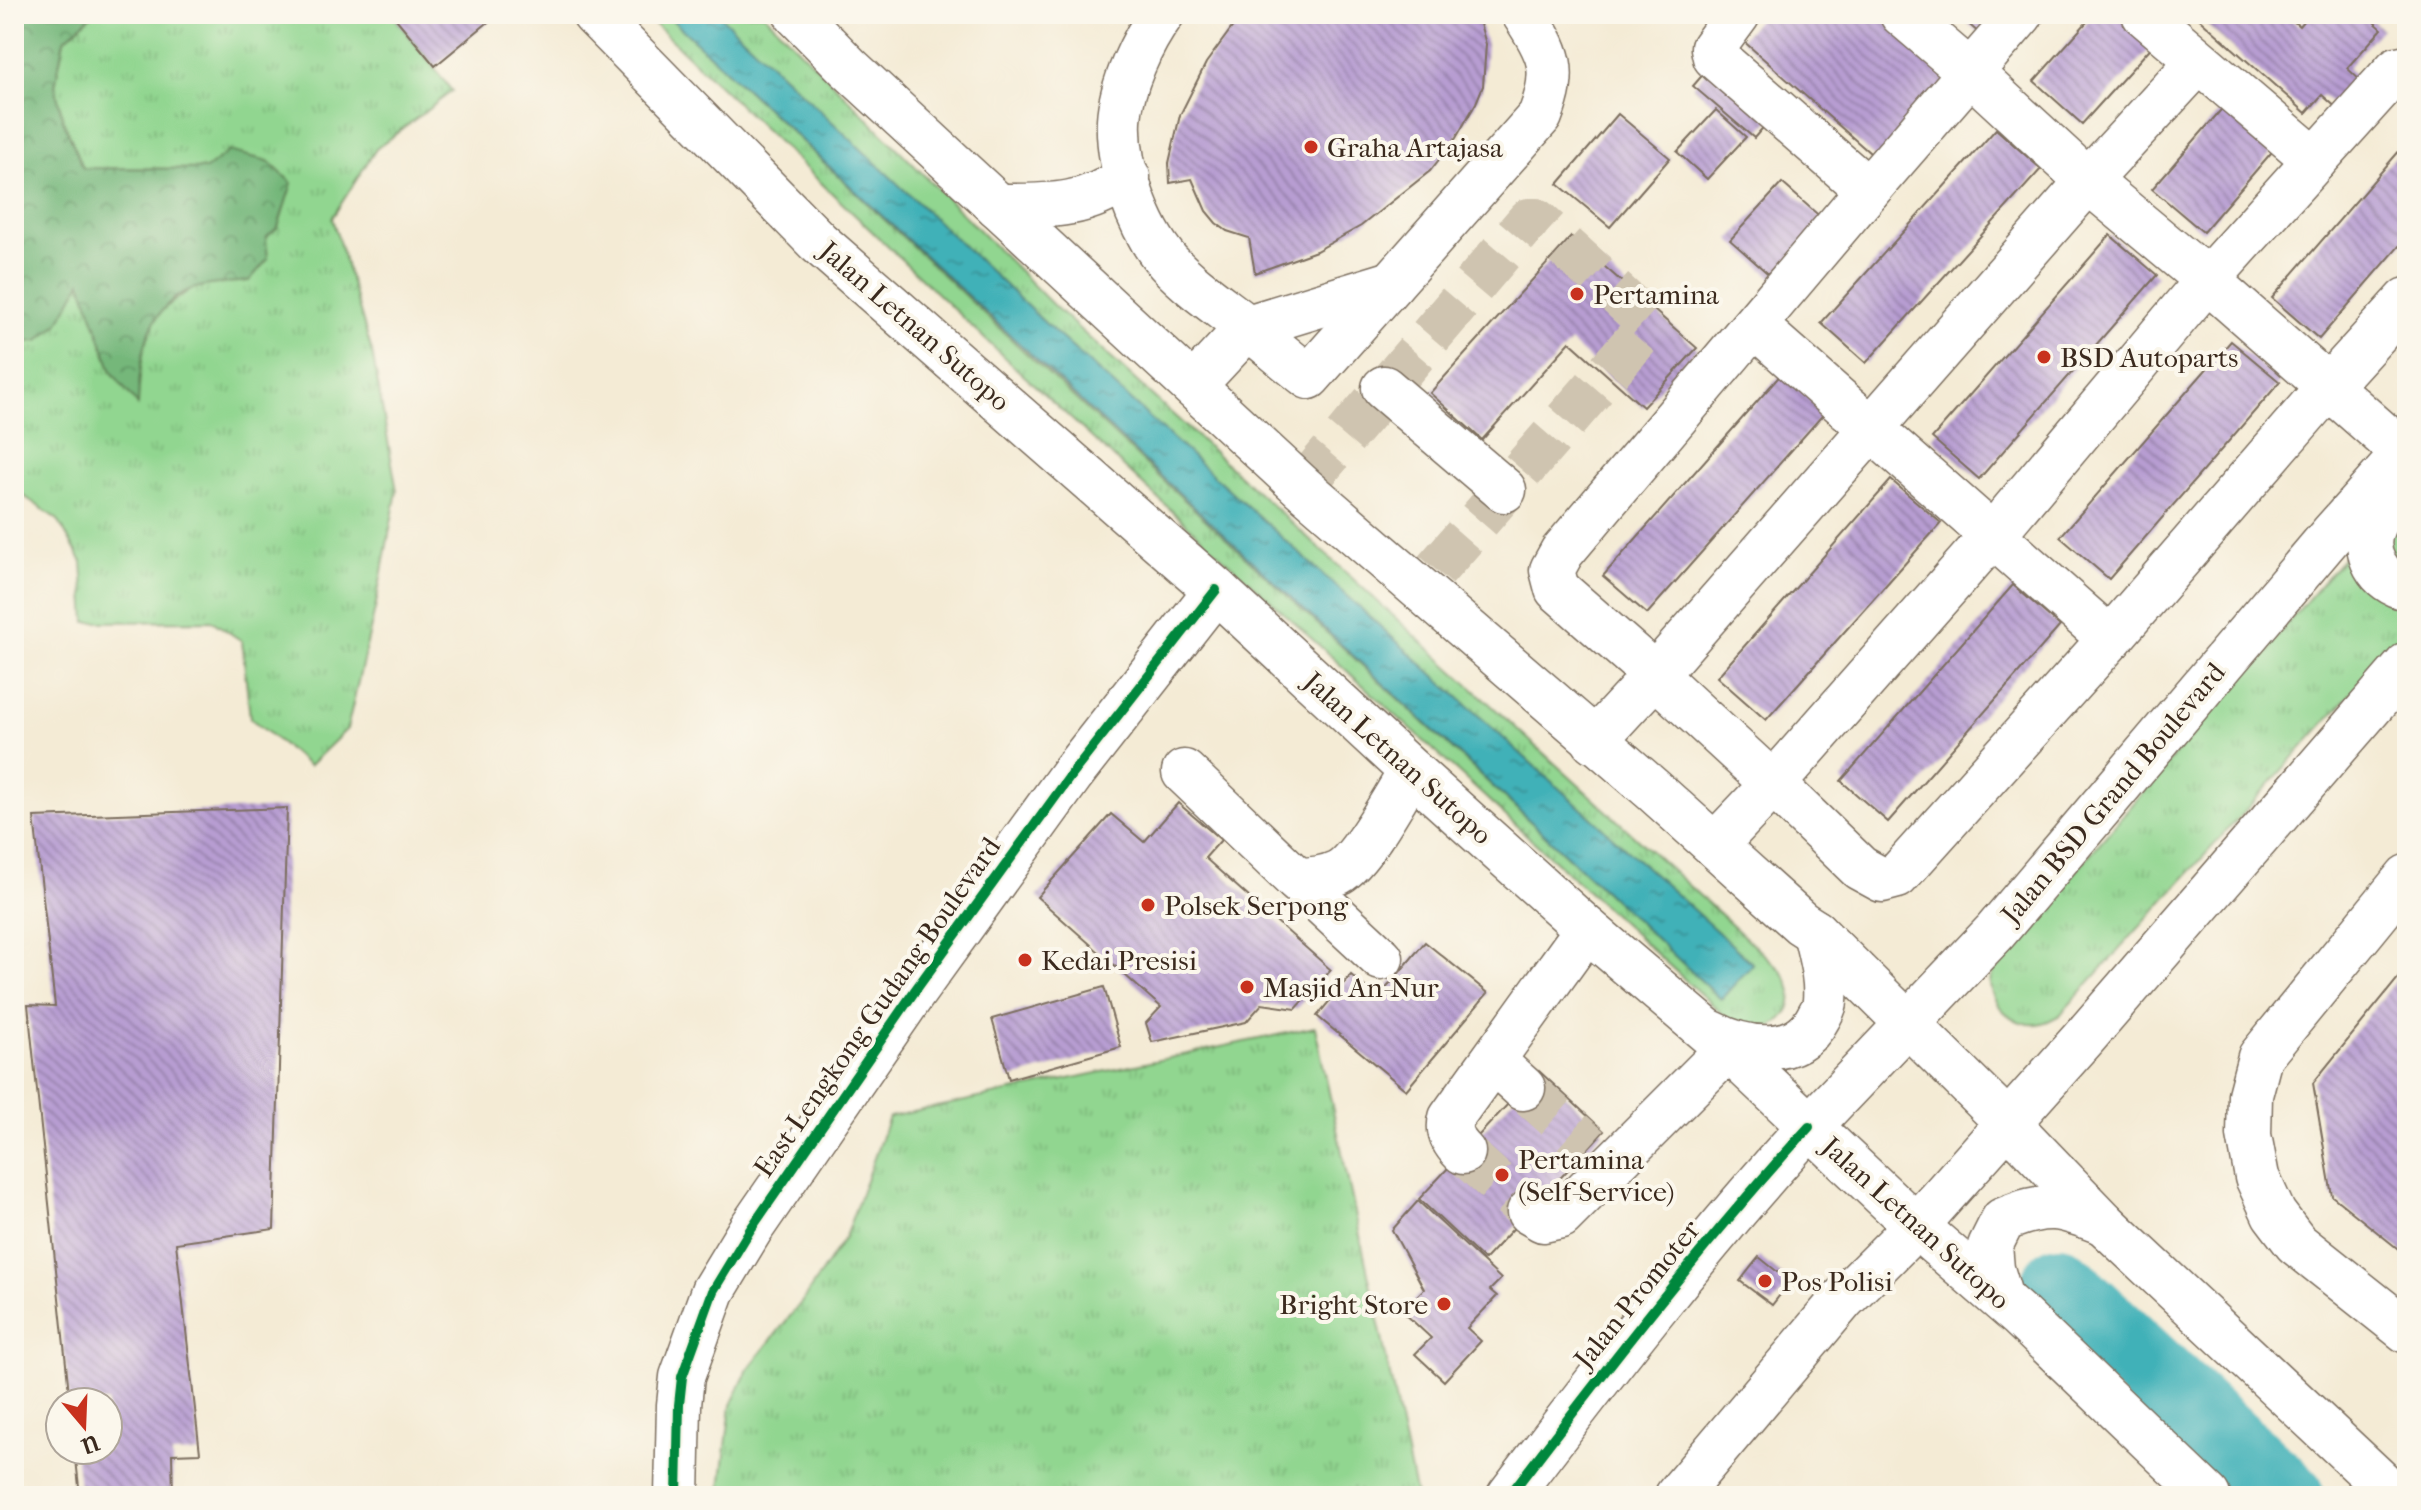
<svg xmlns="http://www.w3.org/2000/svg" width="2421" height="1510" font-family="'IM FELL French Canon',serif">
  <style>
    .grass { fill: url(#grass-tufts); stroke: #668057; stroke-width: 2 }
    .forest { fill: url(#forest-crowns); stroke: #58704c; stroke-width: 2 }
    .water { fill: url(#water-ripples); stroke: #3e6e6b; stroke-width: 2 }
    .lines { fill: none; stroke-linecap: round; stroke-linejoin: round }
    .river { stroke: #41b1b8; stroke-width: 76 }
    .building { fill: url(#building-back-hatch) }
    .minor-tunnel { stroke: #cfc4b0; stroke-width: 44; stroke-dasharray: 44 22; stroke-linecap: butt }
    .minor-casing { stroke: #7c6e5e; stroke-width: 47 }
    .major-casing { stroke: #7c6e5e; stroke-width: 47 }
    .minor { stroke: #fff; stroke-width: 44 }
    .major { stroke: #fff; stroke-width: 44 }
    .cycleway-casing { stroke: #fbf7ec; stroke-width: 15 }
    .cycleway { stroke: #00873e; stroke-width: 10 }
    .poi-dot { fill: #c8321e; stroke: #fbf7ec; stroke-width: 3 }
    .labels { text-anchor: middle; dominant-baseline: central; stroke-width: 8; stroke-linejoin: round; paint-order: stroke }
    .poi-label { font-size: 28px; fill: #3b2a1e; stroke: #fbf7ec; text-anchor: start }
    .street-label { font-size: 28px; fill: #3b2a1e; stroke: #fbf7ec }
  </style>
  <defs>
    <pattern id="grass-tufts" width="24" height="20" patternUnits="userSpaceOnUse" patternTransform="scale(2)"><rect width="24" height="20" fill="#91d690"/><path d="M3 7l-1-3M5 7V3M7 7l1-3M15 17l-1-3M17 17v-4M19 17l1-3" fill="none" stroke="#7eb87c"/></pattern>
    <pattern id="forest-crowns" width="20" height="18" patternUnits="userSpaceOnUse" patternTransform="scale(2)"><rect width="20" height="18" fill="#74b77a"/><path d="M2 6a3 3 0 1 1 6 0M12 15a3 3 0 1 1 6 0" fill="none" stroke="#609563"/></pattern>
    <pattern id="water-ripples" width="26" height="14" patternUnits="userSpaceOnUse" patternTransform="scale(2)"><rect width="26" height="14" fill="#41b1b8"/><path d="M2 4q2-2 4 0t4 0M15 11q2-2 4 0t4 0" fill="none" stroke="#389095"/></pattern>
    <pattern id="building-back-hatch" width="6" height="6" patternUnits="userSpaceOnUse" patternTransform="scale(2)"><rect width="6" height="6" fill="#b79dd2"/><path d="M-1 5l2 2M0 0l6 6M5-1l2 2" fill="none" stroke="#9680aa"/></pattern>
  </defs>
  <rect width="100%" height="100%" fill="#fbf7ec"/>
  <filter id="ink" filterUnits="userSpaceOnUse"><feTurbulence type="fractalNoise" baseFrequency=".0125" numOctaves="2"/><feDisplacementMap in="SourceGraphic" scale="16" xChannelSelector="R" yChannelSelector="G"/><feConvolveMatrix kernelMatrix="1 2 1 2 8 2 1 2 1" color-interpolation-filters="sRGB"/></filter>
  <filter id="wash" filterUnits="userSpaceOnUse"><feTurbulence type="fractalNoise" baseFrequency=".006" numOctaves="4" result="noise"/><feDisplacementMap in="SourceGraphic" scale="32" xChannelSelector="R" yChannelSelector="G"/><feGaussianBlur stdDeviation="1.8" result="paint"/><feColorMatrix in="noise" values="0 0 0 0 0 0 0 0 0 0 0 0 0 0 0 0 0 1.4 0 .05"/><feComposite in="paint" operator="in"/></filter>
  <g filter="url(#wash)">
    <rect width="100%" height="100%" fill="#f4ebd5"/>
    <g class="grass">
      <path d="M93,14H392L452,91L376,149L332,218L372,352L397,491L375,609L347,729L309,766L250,718L242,641L212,621L86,622L82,562L58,520L14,489V342L38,341L58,324L81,280L112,372L137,404L140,357L158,313L188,291L206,169L83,168L63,120L55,86L64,40Z"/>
      <path d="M644,14H666L1013,341L1721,999L1752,963L1046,324L718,14H764L1053,305L1782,971C1798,996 1794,1014 1768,1029L1729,1020L1009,362Z"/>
      <path d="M2407,503V568L2390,549L2385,529Z"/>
      <path d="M2363,535L2407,607V632L2060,1015C2054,1018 2048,1022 2042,1023C2019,1030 1991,1007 1990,983C1990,978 1994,970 1996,964Z"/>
      <path d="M1315,1027L1416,1496H720L731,1405L748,1369L803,1300L845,1237L889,1117Z"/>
    </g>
    <path class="forest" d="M14,14H93L64,40L55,86L63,120L83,168L206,169L229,151L268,161L292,183L278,227L266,238L268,259L249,281C232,283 201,284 187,291C143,312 140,363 138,405L112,372L81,282L58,324L38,341L14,342Z"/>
    <path class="water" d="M666,14H718L1046,324L1753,964L1721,999Z"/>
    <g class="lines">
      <path class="river" d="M2059,1284L2286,1496"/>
    </g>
    <g id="blocks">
      <g class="building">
        <path d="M392,14H498L435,66Z"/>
        <path d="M1242,14H1477L1486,44L1483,86L1476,103L1456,138L1430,171L1361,226L1316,251L1255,273L1249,238L1227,231L1216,223L1206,211L1192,179L1170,183L1169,163L1180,115L1206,63Z"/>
        <path d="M1763,14H1886L1954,75L1878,160L1741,39Z"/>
        <path d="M1957,14H2010L1987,40Z"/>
        <path d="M2094,14H2125L2156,42L2082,124L2034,81Z"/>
        <path d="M2194,14H2285L2299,26L2309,14H2365L2382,29L2347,68L2362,82L2338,109L2322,95L2306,113Z"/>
        <path d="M1713,63L1774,115L1754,138L1693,86Z"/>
        <path d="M2227,103L2277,146L2203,232L2152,189Z"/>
        <path d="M1716,110L1746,137L1707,179L1677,152Z"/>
        <path d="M1618,114L1670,158L1610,227L1558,184Z"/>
        <path d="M1996,129L2041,169L1866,363L1821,323Z"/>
        <path d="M2407,142V237L2319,339L2272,298Z"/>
        <path d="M1782,183L1824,220L1773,278L1730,240Z"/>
        <path d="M2110,235L2157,275L1979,479L1932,438Z"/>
        <path d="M1571,237L1697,348L1643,407L1570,342L1482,440L1430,393Z"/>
        <path d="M2231,341L2280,382L2109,579L2060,537Z"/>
        <path d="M1784,371L1828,409L1647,614L1603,576Z"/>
        <path d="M1891,480L1941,523L1766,720L1717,677Z"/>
        <path d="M2013,585L2060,626L1888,822L1841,781Z"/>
        <path d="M1178,803L1221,840L1205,858L1331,970L1296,1009L1262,1004L1246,1022L1152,1042L1146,1023L1161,1007L1037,897L1111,814L1144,842Z"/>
        <path d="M287,808L274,1229L176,1243L200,1453L172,1454L173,1496H80L75,1450H108V1402H70L28,1005L55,1006L34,817Z"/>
        <path d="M1425,942L1488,993L1406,1090L1317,1016L1351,975L1378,998Z"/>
        <path d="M2407,967V1256L2332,1196L2313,1083Z"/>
        <path d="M1104,987L1121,1047L1009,1079L992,1019Z"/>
        <path d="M1539,1071L1604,1131L1484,1260L1419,1199Z"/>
        <path d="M1418,1201L1501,1279L1490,1290L1497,1296L1467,1328L1481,1341L1444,1381L1415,1354L1431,1338L1402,1311L1424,1289L1392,1230Z"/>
        <path d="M1759,1257L1790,1282L1772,1305L1740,1281Z"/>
      </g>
    </g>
  </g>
  <g filter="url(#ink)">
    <use href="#blocks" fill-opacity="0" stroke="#7c6e5e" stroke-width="2"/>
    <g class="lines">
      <g class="minor-tunnel">
        <path d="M1302,487L1529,220H1536L1647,321L1648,326L1419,589"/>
        <path d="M1523,1088L1589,1147"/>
        <path d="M1463,1152L1529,1212"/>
      </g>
      <g class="minor-casing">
        <g id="minor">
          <path d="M1162,14C1142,41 1121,86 1119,120C1117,165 1138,228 1168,262C1191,287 1220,306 1247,327C1268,343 1288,361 1309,377L1540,116C1558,70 1550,53 1524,14"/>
          <path d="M1738,14L1713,48L1715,57L1868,190"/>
          <path d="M1902,14L1971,73L2088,181L2207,280L1992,536L1773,784L1860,868L1882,880L1897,876L2110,639L2328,387L2407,300"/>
          <path d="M2021,14L1868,190L1562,552L1552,570L1557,589L1655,675L2088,181L2198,62"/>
          <path d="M2144,14L2315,160L2397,69L2407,67"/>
          <path d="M2315,160L2207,280L2404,453"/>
          <path d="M998,206C1049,206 1084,208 1128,177"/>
          <path d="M1755,326L2110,639"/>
          <path d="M1194,385L1248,327L1392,283"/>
          <path d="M1384,388L1504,490"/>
          <path d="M1594,741L1655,675L1773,784L1715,845"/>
          <path d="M1184,772L1297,880C1312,880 1325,879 1339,872C1361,860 1397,794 1411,771"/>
          <path d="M2407,877L2260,1057L2250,1095L2249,1135L2257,1177L2274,1214L2296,1243L2407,1331"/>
          <path d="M1297,880L1381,958"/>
          <path d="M1493,1061L1523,1088"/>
          <path d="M1463,1152C1453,1142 1447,1132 1451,1118L1587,929"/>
          <path d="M1529,1212L1543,1220L1561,1216L1728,1049"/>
          <path d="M677,1496L679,1405L682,1377L713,1291L750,1230L914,992L1071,775L1216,590"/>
          <path d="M1509,1496C1605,1370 1702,1244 1809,1127"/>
          <path d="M1677,1496L1842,1300L1916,1226"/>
        </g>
      </g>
      <g class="major-casing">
        <g id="major">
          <path d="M594,14L818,242L1216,590L1411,771L1587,929L1728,1049L1916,1226L2020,1316L2208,1496"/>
          <path d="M796,14L848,67L1302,487L1652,789L1801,923L1815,932L2007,1122L2105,1224L2395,1496"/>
          <path d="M2402,488C2393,500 2380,512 2374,524C2360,552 2379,583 2407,588"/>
          <path d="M1712,1033C1746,1051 1798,1058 1818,1018C1821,1012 1825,1007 1825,1001C1827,977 1820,955 1815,932"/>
          <path d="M1809,1127L1995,932L2332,534L2407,450"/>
          <path d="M1916,1226L2083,1039L2407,665"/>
          <path d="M2001,1299L1992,1269L1990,1246L2003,1220C2046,1202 2060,1205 2104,1223"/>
        </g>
      </g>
      <use href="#minor" class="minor"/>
      <use href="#major" class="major"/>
      <g class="cycleway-casing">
        <g id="cycleway">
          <path d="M677,1496L679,1405L682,1377L713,1291L750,1230L914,992L1071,775L1216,590"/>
          <path d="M1509,1496C1605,1370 1702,1244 1809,1127"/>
        </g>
      </g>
      <use href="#cycleway" class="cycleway"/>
    </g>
  </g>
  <g class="poi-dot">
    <circle cx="1311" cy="147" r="8"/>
    <circle cx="1577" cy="294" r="8"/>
    <circle cx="2044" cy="357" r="8"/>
    <circle cx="1148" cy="905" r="8"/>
    <circle cx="1025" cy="960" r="8"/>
    <circle cx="1247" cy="987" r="8"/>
    <circle cx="1502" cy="1175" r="8"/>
    <circle cx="1765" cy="1281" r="8"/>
    <circle cx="1444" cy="1304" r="8"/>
  </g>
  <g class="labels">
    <g class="poi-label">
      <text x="1327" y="147">Graha Artajasa</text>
      <text x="1593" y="294">Pertamina</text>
      <text x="2060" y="357">BSD Autoparts</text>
      <text x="1164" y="905">Polsek Serpong</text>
      <text x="1041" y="960">Kedai Presisi</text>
      <text x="1263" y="987">Masjid An-Nur</text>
      <text x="1518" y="1159">Pertamina<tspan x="1518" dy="32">(Self-Service)</tspan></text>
      <text x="1781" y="1281">Pos Polisi</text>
      <text x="1428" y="1304" text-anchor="end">Bright Store</text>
    </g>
    <g class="street-label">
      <text transform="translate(915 326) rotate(41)">Jalan Letnan Sutopo</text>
      <text transform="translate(1398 758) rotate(42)">Jalan Letnan Sutopo</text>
      <text transform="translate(2113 793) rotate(-50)">Jalan BSD Grand Boulevard</text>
      <text transform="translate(877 1007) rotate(-55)">East Lengkong Gudang Boulevard</text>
      <text transform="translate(1916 1223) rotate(42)">Jalan Letnan Sutopo</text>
      <text transform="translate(1637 1294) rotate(-51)">Jalan Promoter</text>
    </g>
  </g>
  <rect width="2421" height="1510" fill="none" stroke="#fbf7ec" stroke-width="48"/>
  <g transform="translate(84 1426) rotate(161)"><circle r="38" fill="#fbf7ec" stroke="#aea59a" stroke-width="2"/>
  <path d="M0-6L14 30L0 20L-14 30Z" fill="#c8321e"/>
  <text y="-12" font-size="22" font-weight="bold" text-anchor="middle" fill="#3b2a1e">U</text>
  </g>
</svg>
